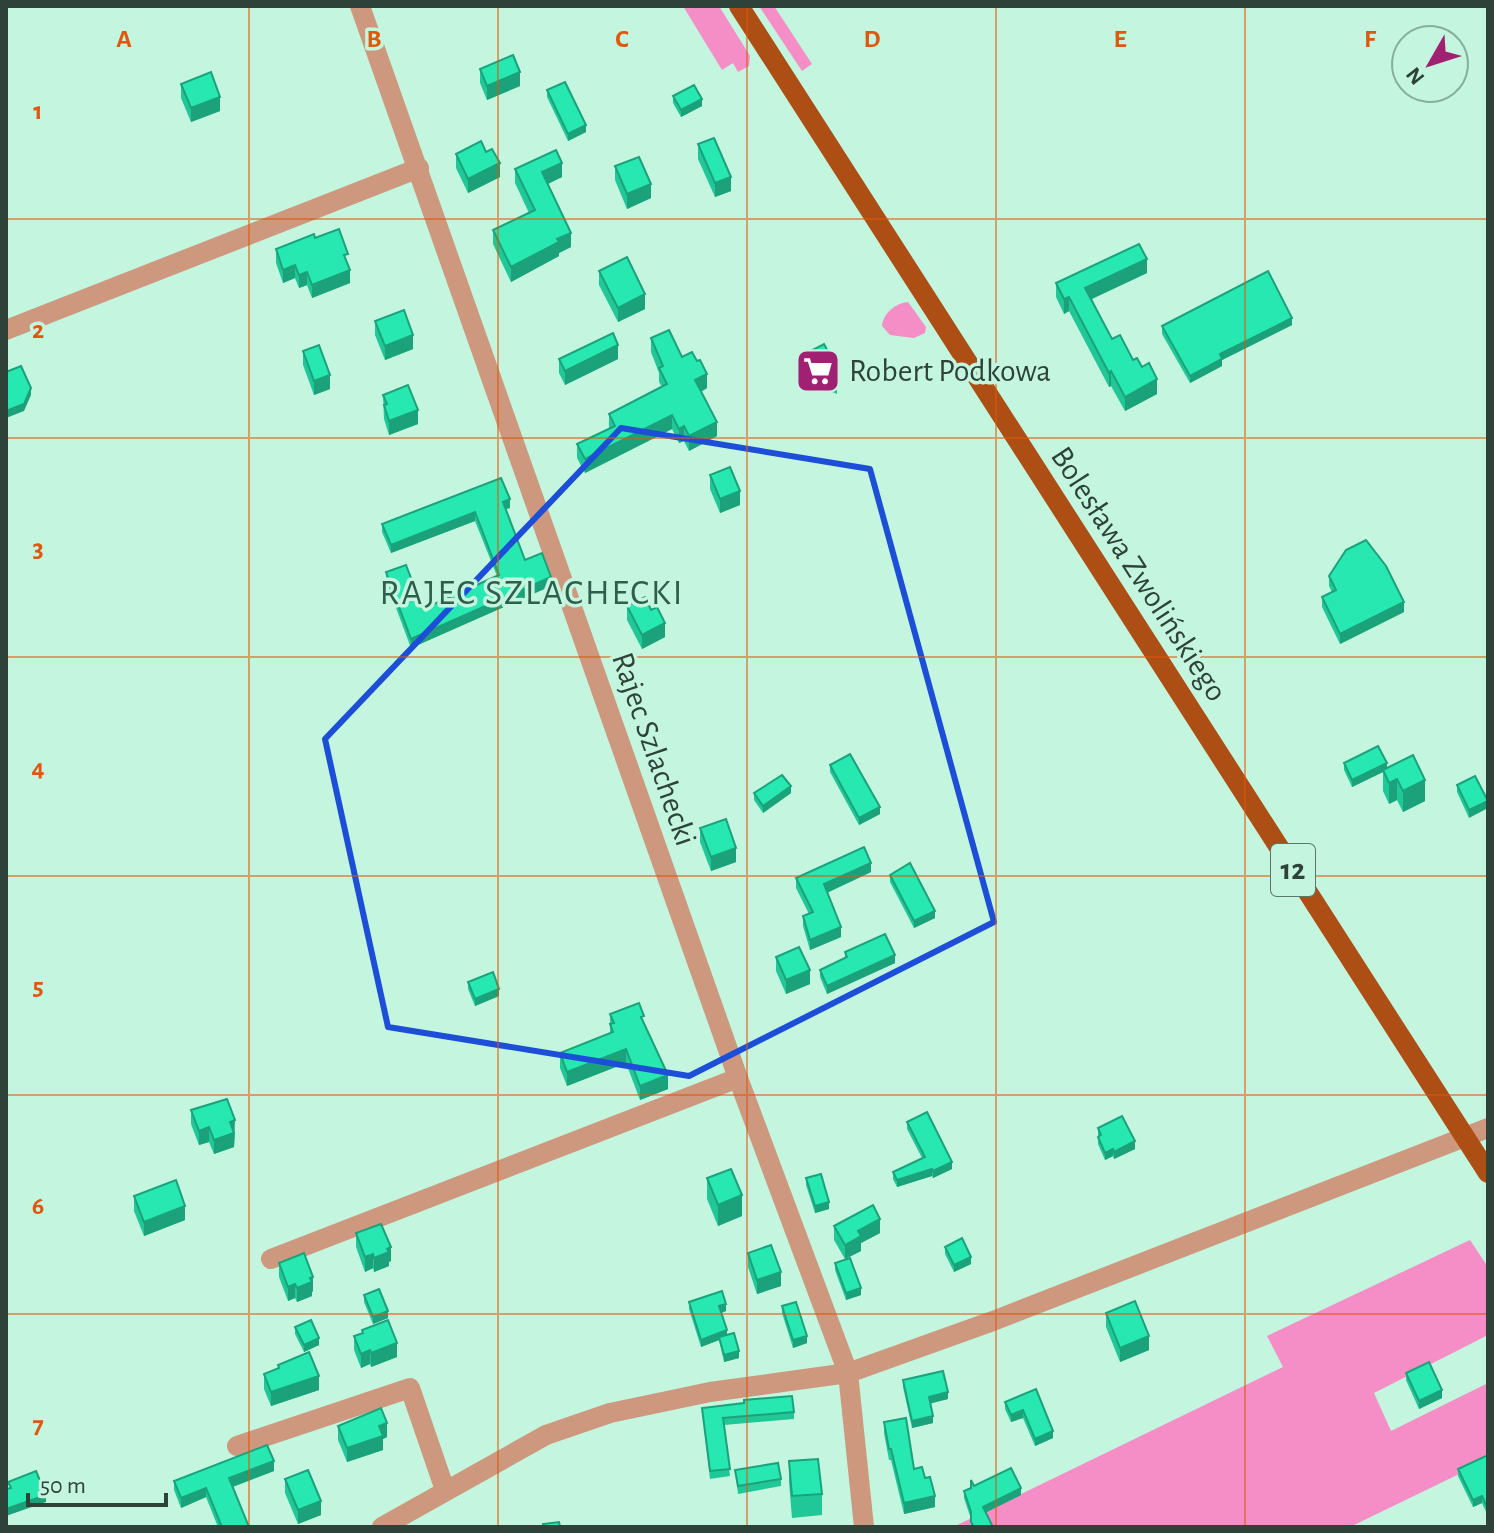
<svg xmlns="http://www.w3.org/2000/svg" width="1494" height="1533" font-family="'Alegreya Sans',sans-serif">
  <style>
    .green { fill: #f58ec6 }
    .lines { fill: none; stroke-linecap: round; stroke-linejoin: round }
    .minor { stroke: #cd987e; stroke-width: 20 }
    .major { stroke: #ad4f15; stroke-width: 20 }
    .wall { fill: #21c897 }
    .shaded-wall { fill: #1ba27b }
    .building { fill: #26e8b0; stroke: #1ba27b; stroke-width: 2 }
    .marked { fill: none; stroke: #1d4ed8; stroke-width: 6; stroke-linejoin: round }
    .grid { fill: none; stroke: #df580e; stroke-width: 2; stroke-opacity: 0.55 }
    .labels { text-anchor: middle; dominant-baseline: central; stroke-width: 7; stroke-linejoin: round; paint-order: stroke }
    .shield { fill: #c3f5df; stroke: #5b786b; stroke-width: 2 }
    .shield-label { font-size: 30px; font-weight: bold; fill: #2e4239 }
    .poi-label { font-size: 32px; fill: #2e4239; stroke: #c3f5df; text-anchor: start }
    .street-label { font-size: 32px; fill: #2e4239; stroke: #c3f5df }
    .quarter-label { font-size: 36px; letter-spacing: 2px; fill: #305e4c; stroke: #c3f5df }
    .grid-label { font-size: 26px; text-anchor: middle; font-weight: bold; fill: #df580e; stroke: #c3f5df; stroke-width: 7; stroke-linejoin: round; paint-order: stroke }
  </style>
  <rect width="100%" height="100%" fill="#c3f5df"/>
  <g class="green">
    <path d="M683,6H719L750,56L749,66L738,72L733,63L722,70Z"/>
    <path d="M759,6H774L812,64L802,71Z"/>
    <path d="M908,302L926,327L925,333L914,338L890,335L882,326C883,313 896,303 908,302Z"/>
    <path d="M1470,1240L1488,1267V1335L1374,1393L1391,1431L1488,1383V1460L1350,1527H953L1283,1367L1267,1336Z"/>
  </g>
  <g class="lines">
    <g class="minor">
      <path d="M360,6L738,1078L848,1373L864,1527"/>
      <path d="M6,330L419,168"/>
      <path d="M271,1259L738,1078"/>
      <path d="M237,1446L410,1388L445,1490"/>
      <path d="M382,1527L546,1435L610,1413L710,1392L848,1373L993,1321L1488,1128"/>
    </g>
    <path class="major" d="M739,6L1488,1173"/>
  </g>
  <g class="wall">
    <path d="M480,69L520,86L487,100L480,83Z"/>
    <path d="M181,84L220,111L191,122L181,98Z"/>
    <path d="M547,90L586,132L568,141L547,97Z"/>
    <path d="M673,96L702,106L681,117L673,103Z"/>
    <path d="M698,144L731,191L715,197L698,159Z"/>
    <path d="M456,154L500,177L468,193L456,168Z"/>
    <path d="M615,166L651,198L627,209L615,180Z"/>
    <path d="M515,169L562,177L547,184L571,247L559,253V256L511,282L493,244V230L529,213L515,183Z"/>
    <path d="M315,238L348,266L350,283L312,298L307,285L299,288L295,278L283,283L276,263V249Z"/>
    <path d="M599,271L645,309L618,322L599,285Z"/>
    <path d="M1147,273L1092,299L1112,339L1133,360L1157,394L1125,411L1111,386L1109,387L1069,311L1064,314L1056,297V283Z"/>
    <path d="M375,321L413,349L385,360L375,335Z"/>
    <path d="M1292,325L1222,360V366L1190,383L1162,334V326Z"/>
    <path d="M651,338L682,357L707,388L701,392L717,436L689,451L684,441L679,443L672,429L585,473L577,458V444L609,429V414L662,387L659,382V373L651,352Z"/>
    <path d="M303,351L330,389L314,395L303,365Z"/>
    <path d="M803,355L837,381V394L811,383L803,368Z"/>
    <path d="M559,359H618L565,385L559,373Z"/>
    <path d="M383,395L418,424L389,435L384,419Z"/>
    <path d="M710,475L740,505L720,513L710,489Z"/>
    <path d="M510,508L506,509L525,560L551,586L411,648L386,581V572L423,609L497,576L475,521L391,553L382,532V524Z"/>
    <path d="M1329,576L1404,612L1340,644L1322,607V597L1332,592L1329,586Z"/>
    <path d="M627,606L665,637L642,649L627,620Z"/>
    <path d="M1344,763L1387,768L1425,801L1403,812L1397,800L1389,804L1383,791V772L1352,787L1344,770Z"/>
    <path d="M830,765L880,814L859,825L830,772Z"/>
    <path d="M1475,776L1469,818L1457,792V785Z"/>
    <path d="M754,793H791L763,813L754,800Z"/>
    <path d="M700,828L736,862L711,871L700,842Z"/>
    <path d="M871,872L827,893L841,937L810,950L803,926V916L809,914L796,888V878Z"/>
    <path d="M890,875L935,918L914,928L890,882Z"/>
    <path d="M845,952L895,963L827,994L820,977V970L845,958Z"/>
    <path d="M776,957L810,984L786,994L776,971Z"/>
    <path d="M468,982L499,996L475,1006L468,989Z"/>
    <path d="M610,1014L644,1023L668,1089L640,1100L626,1063L567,1086L560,1068V1053L610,1034Z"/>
    <path d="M191,1110L235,1134L234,1147L214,1154L209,1142L199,1145L191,1124Z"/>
    <path d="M907,1122L952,1169L933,1178L932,1176L897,1187L893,1179V1172L922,1158L907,1129Z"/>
    <path d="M1098,1128L1135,1149L1114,1159L1113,1156L1105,1160L1098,1144Z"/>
    <path d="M707,1178L742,1216L718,1226L707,1199Z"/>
    <path d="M806,1178L829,1209L815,1213L806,1185Z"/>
    <path d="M134,1196L185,1220L144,1236L134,1211Z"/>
    <path d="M834,1226L880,1233L861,1243V1251L845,1259L834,1240Z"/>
    <path d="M356,1233L391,1261L389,1262V1266L374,1272L373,1268L365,1272L356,1247Z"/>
    <path d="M945,1247L971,1264L954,1272L945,1254Z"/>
    <path d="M748,1253L781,1286L757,1294L748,1267Z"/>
    <path d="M279,1263L313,1291L312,1292V1296L297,1302L295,1298L288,1301L279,1277Z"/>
    <path d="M835,1263L861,1295L846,1300L835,1270Z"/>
    <path d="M364,1295L388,1318L373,1324L364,1302Z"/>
    <path d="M689,1302L726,1311L722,1313L727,1335L739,1358L724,1362L719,1340L701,1347L689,1309Z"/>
    <path d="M782,1306L807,1343L793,1348L782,1313Z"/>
    <path d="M1106,1313L1149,1350L1120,1362L1106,1327Z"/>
    <path d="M295,1327L319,1345L304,1352L295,1334Z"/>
    <path d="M362,1330L397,1357L371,1367L370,1364L361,1368L354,1350V1336L362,1333Z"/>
    <path d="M278,1365L319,1390L271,1406L264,1389V1374L278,1369Z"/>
    <path d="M1406,1373L1442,1398L1419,1409L1406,1380Z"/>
    <path d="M903,1380L948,1399L930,1403L933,1423L912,1428L903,1387Z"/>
    <path d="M1036,1389L1053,1438L1035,1446L1023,1418L1011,1422L1005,1409V1402Z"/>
    <path d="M702,1408L794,1412V1419L724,1425L730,1476L710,1479Z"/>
    <path d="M884,1422L914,1469L935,1507L904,1514L891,1460H889L884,1433Z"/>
    <path d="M338,1426L387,1437L383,1439V1450L347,1462L338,1440Z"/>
    <path d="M1488,1455V1516L1482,1503L1473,1507L1458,1476V1469Z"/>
    <path d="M789,1461L822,1494V1515L792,1518L789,1482Z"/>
    <path d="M735,1470L781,1479V1486L738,1494Z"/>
    <path d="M274,1471L233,1487L249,1527H218L206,1497L181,1508L174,1490V1481Z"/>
    <path d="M285,1479L321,1515L298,1524L285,1493Z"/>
    <path d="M974,1486L1021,1495L986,1512L993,1527H971V1519L964,1498V1491Z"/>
  </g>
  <g class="shaded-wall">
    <path d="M520,72V86L487,100V86Z"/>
    <path d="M220,97V111L191,122V108Z"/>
    <path d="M702,99V106L681,117V110Z"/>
    <path d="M586,125V132L568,141V134Z"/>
    <path d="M500,163V177L468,193V179Z"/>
    <path d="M562,163V177L542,187V172Z"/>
    <path d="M731,177V191L715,197V183Z"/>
    <path d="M651,184V198L627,209V194Z"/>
    <path d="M571,233V247L559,253V256L511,282V267L557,239Z"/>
    <path d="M1147,259V273L1085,302V288Z"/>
    <path d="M295,265V278L283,283V270Z"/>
    <path d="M350,270V283L312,298V285Z"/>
    <path d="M307,272V285L299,288V275Z"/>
    <path d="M645,294V309L618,322V308Z"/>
    <path d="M1069,297V311L1064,314V299Z"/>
    <path d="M1292,318V325L1222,360V366L1190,383V376L1220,354Z"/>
    <path d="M413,335V349L385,360V346Z"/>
    <path d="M618,345V359L565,385V371Z"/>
    <path d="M1111,371V386L1109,387V373Z"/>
    <path d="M707,374V388L695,395V380Z"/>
    <path d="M330,375V389L314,395V381Z"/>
    <path d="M1157,379V394L1125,411V397Z"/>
    <path d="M31,388V395L24,411L6,418V411Z"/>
    <path d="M418,410V424L389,435V421Z"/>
    <path d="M672,415V429L585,473V459Z"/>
    <path d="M717,422V436L689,451V436Z"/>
    <path d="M684,426V441L679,443V429Z"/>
    <path d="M740,491V505L720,513V499Z"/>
    <path d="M510,499V508L503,510V502Z"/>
    <path d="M475,512V521L391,553V545Z"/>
    <path d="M551,577V586L411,648V639Z"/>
    <path d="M1404,602V612L1340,644V634Z"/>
    <path d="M665,623V637L642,649V635Z"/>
    <path d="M1387,763V770H1383V772L1352,787V780Z"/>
    <path d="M1397,779V800L1389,804V783Z"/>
    <path d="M1425,780V801L1403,812V791Z"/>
    <path d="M791,786V793L763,813V806Z"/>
    <path d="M1488,801V808L1469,818V810Z"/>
    <path d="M880,807V814L859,825V818Z"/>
    <path d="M736,848V862L711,871V857Z"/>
    <path d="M871,863V872L824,894V884Z"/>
    <path d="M935,911V918L914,928V921Z"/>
    <path d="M841,927V937L810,950V940Z"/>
    <path d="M895,955V963L827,994V986Z"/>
    <path d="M810,970V984L786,994V980Z"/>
    <path d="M499,989V996L475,1006V999Z"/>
    <path d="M626,1049V1063L567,1086V1072Z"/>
    <path d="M668,1075V1089L640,1100V1086Z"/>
    <path d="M235,1120L234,1147L214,1154V1140L230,1122Z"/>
    <path d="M209,1127V1142L199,1145V1131Z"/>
    <path d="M1135,1141V1149L1114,1159V1152Z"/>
    <path d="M1113,1149V1156L1105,1160V1153Z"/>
    <path d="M952,1162V1169L933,1178V1171Z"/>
    <path d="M932,1169V1176L897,1187V1180Z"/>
    <path d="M742,1195V1216L718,1226V1205Z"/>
    <path d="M829,1202V1209L815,1213V1206Z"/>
    <path d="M185,1206V1220L144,1236V1222Z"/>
    <path d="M880,1219V1233L861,1243V1251L845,1259V1245L858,1231Z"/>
    <path d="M391,1247V1261L389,1262V1266L374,1272V1258Z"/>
    <path d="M373,1254V1268L365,1272V1257Z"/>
    <path d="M971,1257V1264L954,1272V1265Z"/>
    <path d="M781,1272V1286L757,1294V1280Z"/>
    <path d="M313,1277V1291L312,1292V1296L297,1302V1288Z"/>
    <path d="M295,1284V1298L288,1301V1287Z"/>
    <path d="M861,1288V1295L846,1300V1293Z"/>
    <path d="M726,1304V1311L719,1313V1306Z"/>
    <path d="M388,1311V1318L373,1324V1317Z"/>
    <path d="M727,1330V1338L719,1337V1340L701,1347V1340Z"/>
    <path d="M807,1336V1343L793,1348V1340Z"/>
    <path d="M1149,1336V1350L1120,1362V1348Z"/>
    <path d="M319,1338V1345L304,1352V1345Z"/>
    <path d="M397,1343V1357L371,1367V1353Z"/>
    <path d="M370,1350V1364L361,1368V1354Z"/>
    <path d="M739,1351V1358L724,1362V1355Z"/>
    <path d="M319,1376V1390L271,1406V1392Z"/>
    <path d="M1442,1390V1398L1419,1409V1401Z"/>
    <path d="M948,1392V1399L929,1404V1397Z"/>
    <path d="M1023,1410V1418L1011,1422V1415Z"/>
    <path d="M933,1416V1423L912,1428V1421Z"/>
    <path d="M387,1423V1437L383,1439V1450L347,1462V1448L379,1426Z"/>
    <path d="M1053,1431V1438L1035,1446V1439Z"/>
    <path d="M274,1461V1471L229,1488V1478Z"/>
    <path d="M206,1488V1497L181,1508V1498Z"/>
    <path d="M1021,1488V1495L983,1514V1507Z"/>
    <path d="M46,1495V1502L6,1516V1509Z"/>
    <path d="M935,1496V1507L904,1514V1503Z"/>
    <path d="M1482,1496V1503L1473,1507V1500Z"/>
    <path d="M321,1501V1515L298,1524V1510Z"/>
  </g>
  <g class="building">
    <path d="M513,55L520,72L487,86L480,69Z"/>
    <path d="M211,72L220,97L191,108L181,84Z"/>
    <path d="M565,82L586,125L568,134L547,90Z"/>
    <path d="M694,85L702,99L681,110L673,96Z"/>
    <path d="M714,138L731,177L715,183L698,144Z"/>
    <path d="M481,141L486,152L492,149L500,163L468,179L456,154Z"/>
    <path d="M556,150L562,163L542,172L571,233L557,239L559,242L511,267L493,230L535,210L515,169Z"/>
    <path d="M639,157L651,184L627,194L615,166Z"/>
    <path d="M339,229L348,254L344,255L350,270L312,285L307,272L299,275L295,265L283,270L276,249L314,234L315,238Z"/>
    <path d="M1139,244L1147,259L1085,288L1112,339L1120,335L1133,360L1137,358L1142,367L1149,363L1157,379L1125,397L1111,371L1109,373L1069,297L1064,299L1056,283Z"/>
    <path d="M627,257L645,294L618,308L599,271Z"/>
    <path d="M1268,271L1292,318L1220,354L1222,359L1190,376L1162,326Z"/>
    <path d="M404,310L413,335L385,346L375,321Z"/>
    <path d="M669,330L682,357L692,352L697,361L700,360L707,374L695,380L717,422L689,436L684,426L679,429L672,415L585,459L577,444L615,426L609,414L667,384L659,368L663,366L651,338Z"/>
    <path d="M613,333L618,345L565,371L559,359Z"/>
    <path d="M824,344L835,365L837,381L811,370L803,355Z"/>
    <path d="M319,345L330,375L314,381L303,351Z"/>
    <path d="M21,366L31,388L24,404L6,411V372Z"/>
    <path d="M408,385L418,410L389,421L384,405L387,404L383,395Z"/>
    <path d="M730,467L740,491L720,499L710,475Z"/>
    <path d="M501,478L510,499L503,502L525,560L542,553L551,577L411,639L386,572L406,565L423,609L499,575L475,512L391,545L382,524Z"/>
    <path d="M1366,540L1386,566L1404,602L1340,634L1322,597L1336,590L1329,576L1346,550Z"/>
    <path d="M645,597L651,610L657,607L665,623L642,635L627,606Z"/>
    <path d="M1378,746L1387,763L1352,780L1344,763Z"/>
    <path d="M850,754L880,807L859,818L830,765Z"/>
    <path d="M1413,755L1425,780L1403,791L1397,779L1389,783L1383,770Z"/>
    <path d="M782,775L791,786L763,806L754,793Z"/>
    <path d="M1475,776L1488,801L1469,810L1457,785Z"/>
    <path d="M726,819L736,848L711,857L700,828Z"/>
    <path d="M864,847L871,863L824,884L841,927L810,940L803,916L813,912L796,878Z"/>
    <path d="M910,863L935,911L914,921L890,875Z"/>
    <path d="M885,934L895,955L827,986L820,970L847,957L845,952Z"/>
    <path d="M799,947L810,970L786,980L776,957Z"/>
    <path d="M493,972L499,989L475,999L468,982Z"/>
    <path d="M639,1003L644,1016L641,1017L668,1075L640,1086L626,1049L567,1072L560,1053L613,1032L610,1024L614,1023L610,1014Z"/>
    <path d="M227,1099L235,1120L230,1122L234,1133L214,1140L209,1127L199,1131L191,1110Z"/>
    <path d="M927,1112L952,1162L933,1171L932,1169L897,1180L893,1172L925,1157L907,1122Z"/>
    <path d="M1122,1116L1135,1141L1114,1152L1113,1149L1105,1153L1098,1137L1101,1135L1098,1128Z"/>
    <path d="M731,1169L742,1195L718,1205L707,1178Z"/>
    <path d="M821,1174L829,1202L815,1206L806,1178Z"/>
    <path d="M176,1180L185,1206L144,1222L134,1196Z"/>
    <path d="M873,1205L880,1219L858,1231L861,1236L845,1245L834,1226Z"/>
    <path d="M381,1224L391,1247L387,1249L389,1252L374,1258L373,1254L365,1257L356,1233Z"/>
    <path d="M962,1238L971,1257L954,1265L945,1247Z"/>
    <path d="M771,1245L781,1272L757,1280L748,1253Z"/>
    <path d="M304,1253L313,1277L310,1278L312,1282L297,1288L295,1284L288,1287L279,1263Z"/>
    <path d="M850,1258L861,1288L846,1293L835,1263Z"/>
    <path d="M379,1289L388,1311L373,1317L364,1295Z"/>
    <path d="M722,1291L726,1304L719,1306L727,1330L701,1340L689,1302Z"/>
    <path d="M1135,1301L1149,1336L1120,1348L1106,1313Z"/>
    <path d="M796,1302L807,1336L793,1340L782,1306Z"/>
    <path d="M311,1320L319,1338L304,1345L295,1327Z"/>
    <path d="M388,1320L397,1343L371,1353L370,1350L361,1354L354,1336L363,1333L362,1330Z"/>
    <path d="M734,1333L739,1351L724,1355L719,1337Z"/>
    <path d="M309,1352L319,1376L271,1392L264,1374L279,1368L278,1365Z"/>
    <path d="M1429,1362L1442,1390L1419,1401L1406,1373Z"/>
    <path d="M943,1371L948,1392L929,1397L933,1416L912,1421L903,1380Z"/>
    <path d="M1036,1389L1053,1431L1035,1439L1023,1410L1011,1415L1005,1402Z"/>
    <path d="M792,1396L794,1412L723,1418L730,1469L710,1471L702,1408L744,1403V1400Z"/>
    <path d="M381,1408L387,1423L379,1426L383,1436L347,1448L338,1426Z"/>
    <path d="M906,1418L914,1469L922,1467L925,1478L930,1477L935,1496L904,1503L891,1449H889L884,1422Z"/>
    <path d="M267,1445L274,1461L229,1478L249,1527H222L206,1488L181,1498L174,1481Z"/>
    <path d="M1488,1455V1509L1482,1496L1473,1500L1458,1469Z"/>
    <path d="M818,1459L822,1494L792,1496L789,1461Z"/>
    <path d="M778,1463L781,1479L738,1486L735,1470Z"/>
    <path d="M1011,1468L1021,1488L983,1507L993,1527H974L971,1522V1512L964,1491L971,1488V1480L974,1486Z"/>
    <path d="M308,1470L321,1501L298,1510L285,1479Z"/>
    <path d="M36,1471L46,1495L6,1509V1489L11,1488L8,1482Z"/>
    <path d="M559,1522L560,1527H544L543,1524Z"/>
  </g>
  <path class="marked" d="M621,428L870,469L994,922L689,1076L388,1027L325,739Z"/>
  <path class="grid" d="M249,6V1527M498,6V1527M747,6V1527M996,6V1527M1245,6V1527M6,219H1488M6,438H1488M6,657H1488M6,876H1488M6,1095H1488M6,1314H1488"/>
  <defs>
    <g id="supermarket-square" transform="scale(2.3)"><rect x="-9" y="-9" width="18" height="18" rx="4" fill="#a02072" stroke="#c3f5df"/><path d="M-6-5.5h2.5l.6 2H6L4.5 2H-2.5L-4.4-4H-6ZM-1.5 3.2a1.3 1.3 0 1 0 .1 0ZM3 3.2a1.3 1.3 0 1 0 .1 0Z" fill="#fff"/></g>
  </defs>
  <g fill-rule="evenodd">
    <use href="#supermarket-square" x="818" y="371"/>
  </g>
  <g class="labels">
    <rect class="shield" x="1271" y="844" width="44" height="52" rx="6"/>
    <g class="shield-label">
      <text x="1293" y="870">12</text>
    </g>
    <g class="poi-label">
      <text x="849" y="371">Robert Podkowa</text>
    </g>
    <g class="street-label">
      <text transform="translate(1139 574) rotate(57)">Bolesława Zwolińskiego</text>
      <text transform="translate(654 749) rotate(71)">Rajec Szlachecki</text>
    </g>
    <g class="quarter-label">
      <text x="532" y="593">RAJEC SZLACHECKI</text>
    </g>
  </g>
  <g class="grid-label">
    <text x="124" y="47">A</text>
    <text x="374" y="47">B</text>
    <text x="622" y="47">C</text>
    <text x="872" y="47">D</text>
    <text x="1120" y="47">E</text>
    <text x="1370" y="47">F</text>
    <text x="38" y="119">1</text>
    <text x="38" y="338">2</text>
    <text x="38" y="557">3</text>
    <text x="38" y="776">4</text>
    <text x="38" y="995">5</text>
    <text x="38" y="1214">6</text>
    <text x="38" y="1433">7</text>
  </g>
  <rect width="1494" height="1533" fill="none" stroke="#2e4239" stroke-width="16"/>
  <g transform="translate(1430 64) rotate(231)"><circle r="38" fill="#c3f5df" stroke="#87ad9d" stroke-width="2"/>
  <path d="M0-6L14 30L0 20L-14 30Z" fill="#a02072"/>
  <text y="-12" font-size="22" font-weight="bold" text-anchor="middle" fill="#2e4239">N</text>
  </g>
  <path d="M28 1493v12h138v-12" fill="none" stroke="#2e4239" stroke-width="4"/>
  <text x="40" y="1493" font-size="24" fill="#2e4239" stroke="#c3f5df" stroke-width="6" paint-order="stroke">50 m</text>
</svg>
